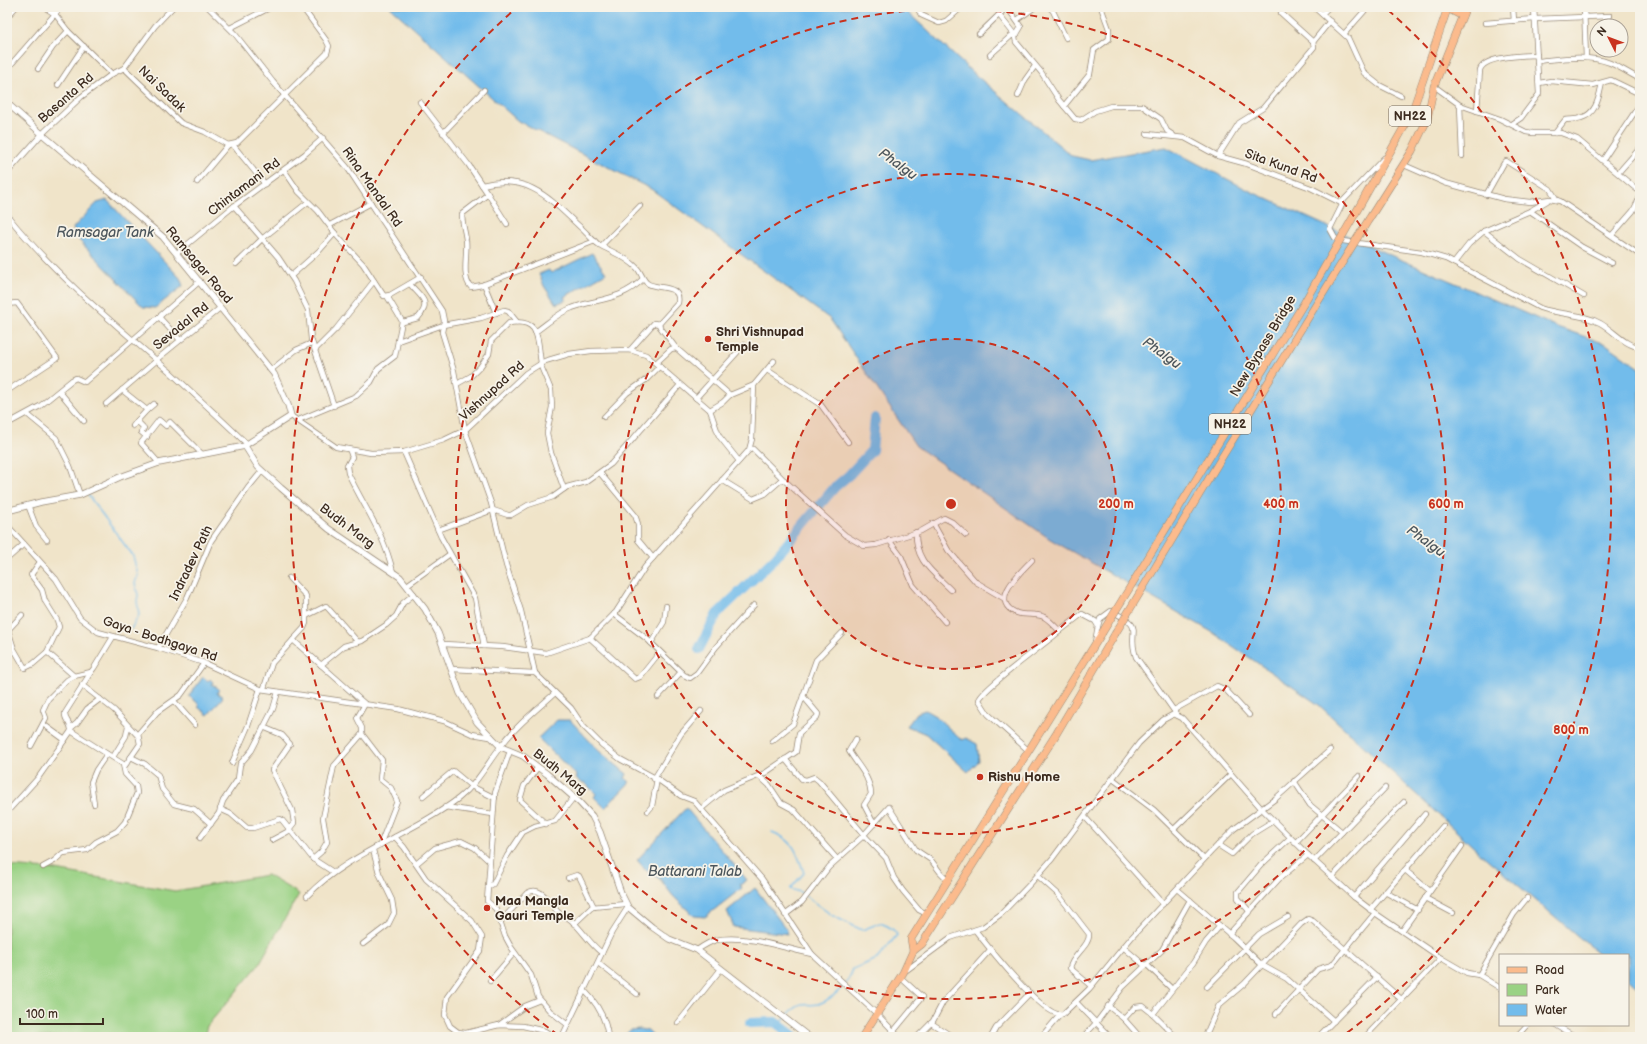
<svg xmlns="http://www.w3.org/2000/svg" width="1647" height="1044" font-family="'Balsamiq Sans',sans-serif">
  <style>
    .green { fill: #9ad284; stroke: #6a7e51 }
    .water { fill: #72bceb; stroke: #567384 }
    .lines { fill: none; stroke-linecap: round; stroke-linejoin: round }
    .stream { stroke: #72bceb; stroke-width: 1.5 }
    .river { stroke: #72bceb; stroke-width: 10 }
    .minor-casing { stroke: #968774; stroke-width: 6 }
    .tertiary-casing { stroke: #968774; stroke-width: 7 }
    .primary-casing { stroke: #968774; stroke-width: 8 }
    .minor { stroke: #fff; stroke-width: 4.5 }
    .tertiary { stroke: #fff; stroke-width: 5.5 }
    .primary { stroke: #fbbb8d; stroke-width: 7 }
    .primary-bridge-casing { stroke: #968774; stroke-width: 8; stroke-linecap: butt }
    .primary-bridge { stroke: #fbbb8d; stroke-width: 7 }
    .ring { fill: none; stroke: #c8321e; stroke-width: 2; stroke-dasharray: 7 5 }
    .poi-dot { fill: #c8321e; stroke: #f7f3e8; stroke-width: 1.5 }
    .labels { text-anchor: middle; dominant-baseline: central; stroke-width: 3.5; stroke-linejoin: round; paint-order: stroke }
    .shield { fill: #f7f3e8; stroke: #73665b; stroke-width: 1 }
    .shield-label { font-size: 12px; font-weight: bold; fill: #3b2a1e }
    .street-label { font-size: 13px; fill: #3b2a1e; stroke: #f7f3e8 }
    .poi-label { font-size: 13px; font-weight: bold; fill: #3b2a1e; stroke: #f7f3e8; text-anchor: start }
    .water-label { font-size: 14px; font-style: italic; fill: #4c565c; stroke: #f7f3e8 }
    .centre { fill: #c8321e; stroke: #f7f3e8; stroke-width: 2 }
    .ring-label { font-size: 12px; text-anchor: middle; font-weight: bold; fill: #c8321e; stroke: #f7f3e8; stroke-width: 3.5; stroke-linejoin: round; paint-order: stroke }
  </style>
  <rect width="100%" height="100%" fill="#f7f3e8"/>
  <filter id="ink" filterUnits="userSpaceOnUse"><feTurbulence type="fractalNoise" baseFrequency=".025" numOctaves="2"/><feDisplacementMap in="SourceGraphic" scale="8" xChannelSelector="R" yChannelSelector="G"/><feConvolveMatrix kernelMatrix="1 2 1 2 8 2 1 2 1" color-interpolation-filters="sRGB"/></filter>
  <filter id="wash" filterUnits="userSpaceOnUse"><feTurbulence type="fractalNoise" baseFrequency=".012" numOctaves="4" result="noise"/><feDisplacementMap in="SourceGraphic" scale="16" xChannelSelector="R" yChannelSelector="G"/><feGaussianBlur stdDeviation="0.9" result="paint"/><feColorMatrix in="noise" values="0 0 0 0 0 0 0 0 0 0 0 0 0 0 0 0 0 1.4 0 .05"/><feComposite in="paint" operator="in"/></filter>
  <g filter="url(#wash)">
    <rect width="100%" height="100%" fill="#f0e4c9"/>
    <path class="green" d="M7,866L50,869L175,891L267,875L299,894L258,966L207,1026L204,1037H7Z"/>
    <g class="water">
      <path d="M390,7H902L972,72L1072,156L1090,160L1166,147L1252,192L1381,251L1557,327L1606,344L1640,368V989L1628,978V955H1600L1480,853L1319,705L1212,632L1050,539L916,446L830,319L651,189L518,121Z"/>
      <path d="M107,200L180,278L183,286L155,308L143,307L76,237L73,228L97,203Z"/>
      <path d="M592,253L606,273L564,297L566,300L556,304L544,286L539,274L549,270L551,273Z"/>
      <path d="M203,677L208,681L210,679L213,682L212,684L219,689L217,693L223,697L208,715L198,707L200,705L189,696Z"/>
      <path d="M925,710L937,717L959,738L963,740L966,738L977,744L979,761L968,772L926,734L907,726L917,713Z"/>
      <path d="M557,720H570L599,751L627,774L625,778L630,782L605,808L594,797L596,794L584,782L582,783L576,778L577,776L538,738Z"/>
      <path d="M686,808L747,880L740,885L742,888L705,917L694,916L673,896L660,879L648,872L637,860Z"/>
      <path d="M755,888L787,930V934L734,927L727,911Z"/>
      <path d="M640,1029L648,1031L654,1037H623L630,1030Z"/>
    </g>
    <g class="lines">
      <g class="stream">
        <path d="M88,495L133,556L138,575L135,583L138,595L137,601L139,615L131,629"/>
        <path d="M772,832C794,840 797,852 804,873L790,889L800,892L833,916L862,930L880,923C886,925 894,928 897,935L877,959L853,969C849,983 832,1000 818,1004C809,1006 803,1002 794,1009C788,1013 784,1020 779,1026"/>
      </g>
      <g class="river">
        <path d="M699,649L717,614L776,557L835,487L849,475L872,450L875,418"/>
        <path d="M750,1023L775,1022L795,1037"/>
      </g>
    </g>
  </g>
  <g filter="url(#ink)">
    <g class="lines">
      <g class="minor-casing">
        <g id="minor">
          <path d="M44,7L55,14L68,31L112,74"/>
          <path d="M208,7L235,34L273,82L347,167L442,311L444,321L442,332L454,371L465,430L491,503L506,565L521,611L535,673L571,708L583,726L602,745L620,759L657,779L681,796L694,801L762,879L812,954C784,948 744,934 716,940C709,942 703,946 697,950"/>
          <path d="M917,7L921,15L939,23L946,21L962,7"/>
          <path d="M1007,7L1021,27L1015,37L1016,42L1041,72L1059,100L1075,119L1081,120L1095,111L1111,106H1142L1161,119L1167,131L1173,135"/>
          <path d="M1049,7L1053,11L1066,38"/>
          <path d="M1314,7L1348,38L1364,73L1379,85L1401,96"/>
          <path d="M1513,7L1514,21"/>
          <path d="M1584,7L1586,58"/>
          <path d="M1322,14L1329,7"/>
          <path d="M999,15L1014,34"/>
          <path d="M7,17L16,7"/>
          <path d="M1017,20L1035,7"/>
          <path d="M1485,23L1535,19L1610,16"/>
          <path d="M230,28L271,7"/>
          <path d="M979,34L1007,7"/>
          <path d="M1344,34L1368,7"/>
          <path d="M1313,42L1330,21"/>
          <path d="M990,55L1011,36L1017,34"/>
          <path d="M1537,61C1560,59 1587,54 1610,63C1620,67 1630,74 1640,79"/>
          <path d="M124,68L181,123L205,132L228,145"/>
          <path d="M7,69L61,7"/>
          <path d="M38,69L53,47L68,31"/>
          <path d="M1539,83L1551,81L1593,85L1611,80L1640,94"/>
          <path d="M58,85L84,46"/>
          <path d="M1434,86L1460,105L1500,119L1526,132L1533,133H1561L1577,139L1640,192"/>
          <path d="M1018,96L1025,80L1035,66"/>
          <path d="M420,102L468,164L488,194L462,214C462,223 465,231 466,240C468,252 461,278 471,287L482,285L595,241"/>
          <path d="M1460,105L1462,156"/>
          <path d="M1064,106L1090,74L1094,50L1109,39V29L1101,7"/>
          <path d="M1477,111L1480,70C1484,56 1523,56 1537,55"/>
          <path d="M1512,124L1521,118L1539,94L1534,7"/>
          <path d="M443,133L484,90"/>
          <path d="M1555,133L1565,120C1570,119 1575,120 1581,118C1597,114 1599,96 1602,83"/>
          <path d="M1147,134L1185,138L1218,156L1247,164L1311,188L1341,203"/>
          <path d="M233,145L265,184"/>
          <path d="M1218,156L1239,123L1263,108L1314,47L1313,42L1281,13"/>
          <path d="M1603,160L1640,104"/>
          <path d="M1404,165L1445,183L1504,199L1530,202L1550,199L1560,201L1640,255"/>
          <path d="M284,170L299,192L318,211L337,236L363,264L384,296L390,295L421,277"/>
          <path d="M7,173L42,134L81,97L112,74L124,68L155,26L173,7"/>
          <path d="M1618,173L1640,148"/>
          <path d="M197,182L228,145L237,143L327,53L329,46L326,40L302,7"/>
          <path d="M482,185C528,173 549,198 580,227C586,232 591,239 598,244C611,252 626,256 637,268C641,272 642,279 647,283C655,290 682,283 678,303L659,324L660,327L676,348"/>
          <path d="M488,194L507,224"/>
          <path d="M1486,195L1504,163L1506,161L1550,189L1557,200"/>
          <path d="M1341,203L1342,205L1330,229L1335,238L1343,241L1422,252L1446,259L1540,308C1559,315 1582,313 1600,323C1613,330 1625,346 1640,347"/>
          <path d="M1341,203L1384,158"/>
          <path d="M234,206L278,257L294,281L308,310L311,339L334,406"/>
          <path d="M1530,211L1582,247L1612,263"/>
          <path d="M7,215C54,274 112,322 169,371C195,395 221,419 247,444"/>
          <path d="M330,225L371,203"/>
          <path d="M1484,231L1520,259L1584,296"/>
          <path d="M1612,235L1633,211L1640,197"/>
          <path d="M602,245L640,206"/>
          <path d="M177,253L234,206L305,154L323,138"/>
          <path d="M1454,263L1469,244L1484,231L1530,211L1547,201"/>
          <path d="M236,264L263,238L308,202"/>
          <path d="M291,276L319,251L335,233"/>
          <path d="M484,284L496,313"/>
          <path d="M7,304L17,303L57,358L7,391"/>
          <path d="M159,317L180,340"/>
          <path d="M403,322L418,318C433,301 419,296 410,284"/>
          <path d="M535,332C547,324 559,312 572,308C599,298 620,301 643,279"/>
          <path d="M398,341L443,325L481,318L504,310L508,311L517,322"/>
          <path d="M315,350L336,329L374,281"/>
          <path d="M630,350L654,323L659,324"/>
          <path d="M156,360L220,308"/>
          <path d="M656,363L671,349L676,348L730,395L754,385L774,361"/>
          <path d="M540,364L551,390L552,407L547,433L551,453L564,489"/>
          <path d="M271,370L296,350L312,343"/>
          <path d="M767,370L821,405L848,442"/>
          <path d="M457,384L471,376L480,367L489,354L491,341L509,323C541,318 537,339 541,363"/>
          <path d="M122,390L147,410L137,421L144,428L141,432L147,437"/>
          <path d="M59,391L84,421"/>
          <path d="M696,398L744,345"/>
          <path d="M106,404L156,361"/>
          <path d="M147,410L154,404"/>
          <path d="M710,410L723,402L730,395"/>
          <path d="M27,414L56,438L70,466L80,495"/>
          <path d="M291,416L336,447L371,453L404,452L444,440L465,430L526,373L545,361L569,354L591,351L630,350L646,355L710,410L719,436L739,461"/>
          <path d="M604,417L627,393L647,379L660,366"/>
          <path d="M296,421L356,396L371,382L378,369L395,356L402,321L387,296"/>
          <path d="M7,424L40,406L72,380L76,378L85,382L87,380L200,281"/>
          <path d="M133,426L137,421"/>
          <path d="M753,449L784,480"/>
          <path d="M350,451L352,457L347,466L348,473C365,509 383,531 393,572"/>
          <path d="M404,452L441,537L475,598L484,646"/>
          <path d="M159,463L141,443L159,420L166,426L170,422L202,454"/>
          <path d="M600,473L635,515L638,524V540L653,558"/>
          <path d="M722,480L753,499L765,494L781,480H784L845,535L864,546L876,545L921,531L944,518L952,522L966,535"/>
          <path d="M28,505L36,526L47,540"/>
          <path d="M933,523L948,550L976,582L1005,599"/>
          <path d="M7,525L56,579L80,618L98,632L158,648L204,663L260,689L398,709L444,721L472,734L490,737"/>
          <path d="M438,530L493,510L508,515H511L528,505L553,497L567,487L586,482L611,464L680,385"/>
          <path d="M916,532C915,561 932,571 951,590"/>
          <path d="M889,540L901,556L913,585L945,622"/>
          <path d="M7,559L23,545"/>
          <path d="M1032,560C1021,572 987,601 1017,613C1025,616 1036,613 1044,617C1050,620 1055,627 1060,631L1082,614L1095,621L1098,626L1095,642"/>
          <path d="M407,585L450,554"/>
          <path d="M614,614L647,639L684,675L690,678L697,673L716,647L754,605"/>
          <path d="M306,616L326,606L358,642"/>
          <path d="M1098,626L1100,619L1111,611C1148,629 1126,628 1136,657L1177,715"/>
          <path d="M8,630L14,649L25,668L33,664L47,652L59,627L57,620L45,601L42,590L31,575L40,562"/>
          <path d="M7,631L22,615"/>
          <path d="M590,638L635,679L640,677L660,652"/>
          <path d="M293,640L365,704L357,718L362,728V734L334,766L323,818L327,842L321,852L313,859"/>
          <path d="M651,643L664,622L666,606"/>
          <path d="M443,644L503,647L546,653L590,638L616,612L645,567L749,450L752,439L754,385"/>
          <path d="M158,648L187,598L211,541L248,488L262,471"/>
          <path d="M47,652L74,676"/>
          <path d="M321,665L344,646L362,641L386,625L396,616L403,603L414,594"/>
          <path d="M452,669L535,673"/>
          <path d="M82,685L114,710L138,736"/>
          <path d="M264,688L272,663L304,628L306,623V596L289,578"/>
          <path d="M658,697L681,672"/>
          <path d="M174,701L195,725"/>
          <path d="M1174,710L1217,686L1226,690L1249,715"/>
          <path d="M43,724L65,740"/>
          <path d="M263,727L282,735L290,744L272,770L292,810L294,823L287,832L272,840"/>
          <path d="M71,728L77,723L87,709L100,699"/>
          <path d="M362,734L382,760L380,779L391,788L397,801L380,845"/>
          <path d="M856,739L849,751C857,765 870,776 871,794L864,805L874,824"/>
          <path d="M772,741L793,724L816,660L842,633"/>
          <path d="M31,746L46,718L43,710L48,699L67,680L74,676L91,672L94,668L113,637"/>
          <path d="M510,751L495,793L487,901L496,909L505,936L511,947L531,975L538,997L550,1011L568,1025"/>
          <path d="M1029,751L988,714L979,700C983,688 1046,643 1060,631"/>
          <path d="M113,757L126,736L128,726"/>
          <path d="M131,757L145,764L158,775L162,789L174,804L194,809L211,824"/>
          <path d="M785,759L802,779L806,780L814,777L819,781L864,835L886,858L894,878L903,891L919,910L927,914"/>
          <path d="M232,763L248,726L260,689"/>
          <path d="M124,767L140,744L138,734L157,712L181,695L204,663"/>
          <path d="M538,767L524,786L520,800L546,824"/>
          <path d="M759,776L769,785L781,803L794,810L837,859"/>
          <path d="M654,779L681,734L701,711"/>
          <path d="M1113,779L1154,810L1204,859"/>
          <path d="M1294,781L1310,805L1342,832"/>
          <path d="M423,796L453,771L471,786L495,798"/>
          <path d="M94,804L91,782L96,770L107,754"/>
          <path d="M445,807L493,814"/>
          <path d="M220,809L231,814L247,828H253L280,819L282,820L313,859L333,872"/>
          <path d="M701,809L724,790L765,773L796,752L799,733L817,717L818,714L803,696"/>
          <path d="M648,811L652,806L657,779"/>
          <path d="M7,812L38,778L71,731C72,723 64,721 65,713L91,672"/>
          <path d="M1085,817L1163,904"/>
          <path d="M1174,829L1231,774"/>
          <path d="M395,837L404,847L426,879L472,921L482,937L480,951L447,997L445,1015L450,1026L458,1032L466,1033L499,1025L523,1026L545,1031L554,1037"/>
          <path d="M200,838L219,813L223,801L238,779L240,764L252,750L273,709L278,692"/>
          <path d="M1295,843L1359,776"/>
          <path d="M1218,845L1232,854L1252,834L1273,821"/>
          <path d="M1314,861L1385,788"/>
          <path d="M416,864L435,848L461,841L475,848L489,861"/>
          <path d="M43,867L54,861L63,853L87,850L96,842L117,831L125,822L137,793L136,786L125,774L123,764L71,731"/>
          <path d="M1405,870L1430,891"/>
          <path d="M1038,876L1058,894L1089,934C1090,946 1072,955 1070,968L1091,986"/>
          <path d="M1332,877L1404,802"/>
          <path d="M568,878L577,875L579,876L594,907"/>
          <path d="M488,887L493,884L507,856L523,832L535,826L555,821L574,797"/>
          <path d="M1177,889L1233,937L1262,965L1287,979L1334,1021"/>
          <path d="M1385,892L1418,910"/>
          <path d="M307,896C349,852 411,835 459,798C477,784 487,764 501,746C516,726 536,710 555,693"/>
          <path d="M1354,897L1425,814"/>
          <path d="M1425,898L1453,913"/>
          <path d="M1370,910L1443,826"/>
          <path d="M1250,912L1238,898V892L1261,865L1290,838"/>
          <path d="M785,915L802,902L829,867L862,837L889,807L916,850L931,860L940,872L948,880"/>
          <path d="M500,922L527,893C542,884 550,905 559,913C563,916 568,917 572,921C583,931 590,944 602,953"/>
          <path d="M574,924L592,907L626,904"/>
          <path d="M975,930C986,944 1046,1021 1063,1014L1089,989L1131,938L1211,852L1234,829L1275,799L1330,750"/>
          <path d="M1402,931L1462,846"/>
          <path d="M1229,934L1279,879L1308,855"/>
          <path d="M363,944L388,925L394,913L392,900L379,873L373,850"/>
          <path d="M1123,947L1143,964L1147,965L1172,989"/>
          <path d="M812,954L877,1014L899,1037"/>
          <path d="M598,963L637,994"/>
          <path d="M904,972L950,938L983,927L1001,914L1030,884L1052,859L1139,743L1163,720L1174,714L1182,718L1261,808L1308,855L1354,897L1375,913L1441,958L1467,973L1479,975L1500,988"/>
          <path d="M1479,975L1514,914L1527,898"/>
          <path d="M490,981L514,953"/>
          <path d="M1207,987L1259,934L1288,917"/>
          <path d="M584,990C597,1003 606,1019 608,1037"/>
          <path d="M1076,1002L1110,1037"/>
          <path d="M1108,1006L1124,1019L1140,1037"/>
          <path d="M1153,1014L1193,963L1206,942L1220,926"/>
          <path d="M1276,1014L1318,969L1332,965L1375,913"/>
          <path d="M1124,1019L1135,1007L1143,1006L1153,1014L1176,1037"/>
          <path d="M678,1023L721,969"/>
          <path d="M931,1023L953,1037"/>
          <path d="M499,1025L525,1006L540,1000"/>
          <path d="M1556,1025L1576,1037"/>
          <path d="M893,1032L922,997L900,977"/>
          <path d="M562,1037L612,932L628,907"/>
          <path d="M917,1037L933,1021L943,1002L990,950"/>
          <path d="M991,1037L996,1028L1030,993"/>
          <path d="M1041,1037L1060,1015"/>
          <path d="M1083,1037L1096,1023L1123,987L1162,950L1190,900"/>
          <path d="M1205,1037L1219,1005L1244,984L1301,924L1308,919L1313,921L1401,999"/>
          <path d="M1318,1037L1377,977"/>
          <path d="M1365,1037L1441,958"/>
          <path d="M1516,1037L1527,1025"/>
        </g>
      </g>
      <g class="tertiary-casing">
        <g id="tertiary">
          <path d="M7,103L42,134L163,237L274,374L288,405L291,416L247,444L245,446L258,467L281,488L329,529L400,577L425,609L438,633L460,693L477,722L501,747L523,756L547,774L579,802L592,816L600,832L621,893L628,907L652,927L669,939L697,950L809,1037"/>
          <path d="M7,511L41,502L80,495L120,477L159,463L245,446"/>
        </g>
      </g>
      <g class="primary-casing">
        <g id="primary">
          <path d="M1445,7L1462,16"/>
          <path d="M1355,214L1411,115L1448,7"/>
          <path d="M1369,219L1412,151L1427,120L1434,86L1466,7"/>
          <path d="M913,951L911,939L1102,633"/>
          <path d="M862,1037L903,973L913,951L922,944L1055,736L1115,634"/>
        </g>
      </g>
      <use href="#minor" class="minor"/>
      <use href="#tertiary" class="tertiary"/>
      <use href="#primary" class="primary"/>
      <g class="primary-bridge-casing">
        <g id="primary-bridge">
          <path d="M1102,633L1304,303L1355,214"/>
          <path d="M1115,634L1222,457L1369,219"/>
        </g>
      </g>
      <use href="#primary-bridge" class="primary-bridge"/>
    </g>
  </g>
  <circle cx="951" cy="504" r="165" fill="#c8321e" fill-opacity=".12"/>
  <g class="ring">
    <circle cx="951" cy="504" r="165"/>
    <circle cx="951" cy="504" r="330"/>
    <circle cx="951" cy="504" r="495"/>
    <path d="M558 1035A660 660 0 0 1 514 10M1388 10A660 660 0 0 1 1344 1035"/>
  </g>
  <g class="poi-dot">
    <circle cx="708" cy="339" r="4"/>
    <circle cx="980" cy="777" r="4"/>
    <circle cx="487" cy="908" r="4"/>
  </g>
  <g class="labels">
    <g class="shield">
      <rect x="1389" y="106" width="42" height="20" rx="3"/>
      <rect x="1209" y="414" width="42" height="20" rx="3"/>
    </g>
    <g class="shield-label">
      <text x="1410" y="116">NH22</text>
      <text x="1230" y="424">NH22</text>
    </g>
    <g class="street-label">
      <text transform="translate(162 89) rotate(44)">Nai Sadak</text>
      <text transform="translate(66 98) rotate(-41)">Basanta Rd</text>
      <text transform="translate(1281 166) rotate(20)">Sita Kund Rd</text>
      <text transform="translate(244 187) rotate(-37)">Chintamani Rd</text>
      <text transform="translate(372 187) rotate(55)">Rina Mandal Rd</text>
      <text transform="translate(199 265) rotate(50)">Ramsagar Road</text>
      <text transform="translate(181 326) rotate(-39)">Sevadal Rd</text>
      <text transform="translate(1263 346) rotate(-59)">New Bypass Bridge</text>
      <text transform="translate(492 391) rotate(-42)">Vishnupad Rd</text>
      <text transform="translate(347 526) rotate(37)">Budh Marg</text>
      <text transform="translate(191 563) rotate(-64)">Indradev Path</text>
      <text transform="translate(160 639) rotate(18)">Gaya - Bodhgaya Rd</text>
      <text transform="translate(560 772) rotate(39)">Budh Marg</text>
    </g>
    <g class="poi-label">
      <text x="716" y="332">Shri Vishnupad<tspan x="716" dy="15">Temple</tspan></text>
      <text x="988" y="777">Rishu Home</text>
      <text x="495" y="901">Maa Mangla<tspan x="495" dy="15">Gauri Temple</tspan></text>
    </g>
    <g class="water-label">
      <text transform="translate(898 164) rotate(36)">Phalgu</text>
      <text x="105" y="232">Ramsagar Tank</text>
      <text transform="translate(1162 353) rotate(36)">Phalgu</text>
      <text transform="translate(1426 541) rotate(36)">Phalgu</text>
      <text x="695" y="871">Battarani Talab</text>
    </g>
  </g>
  <circle cx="951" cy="504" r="6" class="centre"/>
  <g class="ring-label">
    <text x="1116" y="508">200 m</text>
    <text x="1281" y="508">400 m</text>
    <text x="1446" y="508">600 m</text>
    <text x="1571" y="734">800 m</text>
  </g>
  <rect width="1647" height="1044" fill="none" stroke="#f7f3e8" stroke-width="24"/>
  <rect x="1499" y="954" width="130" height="72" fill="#f7f3e8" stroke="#aca397"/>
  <rect x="1507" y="967" width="20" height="6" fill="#fbbb8d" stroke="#aca397"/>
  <text x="1535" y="974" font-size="12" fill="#3b2a1e">Road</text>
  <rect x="1507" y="984" width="20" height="12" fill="#9ad284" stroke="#aca397"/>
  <text x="1535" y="994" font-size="12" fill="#3b2a1e">Park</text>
  <rect x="1507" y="1004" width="20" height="12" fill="#72bceb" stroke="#aca397"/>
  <text x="1535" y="1014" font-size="12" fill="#3b2a1e">Water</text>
  <g transform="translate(1609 38) rotate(312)"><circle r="19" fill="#f7f3e8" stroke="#aca397"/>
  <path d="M0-3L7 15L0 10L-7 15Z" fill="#c8321e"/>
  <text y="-6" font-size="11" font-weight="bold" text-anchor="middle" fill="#3b2a1e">N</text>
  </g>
  <path d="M20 1018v6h83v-6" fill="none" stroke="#3b2a1e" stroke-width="2"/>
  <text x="26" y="1018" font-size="12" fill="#3b2a1e" stroke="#f7f3e8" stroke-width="3" paint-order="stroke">100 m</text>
</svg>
